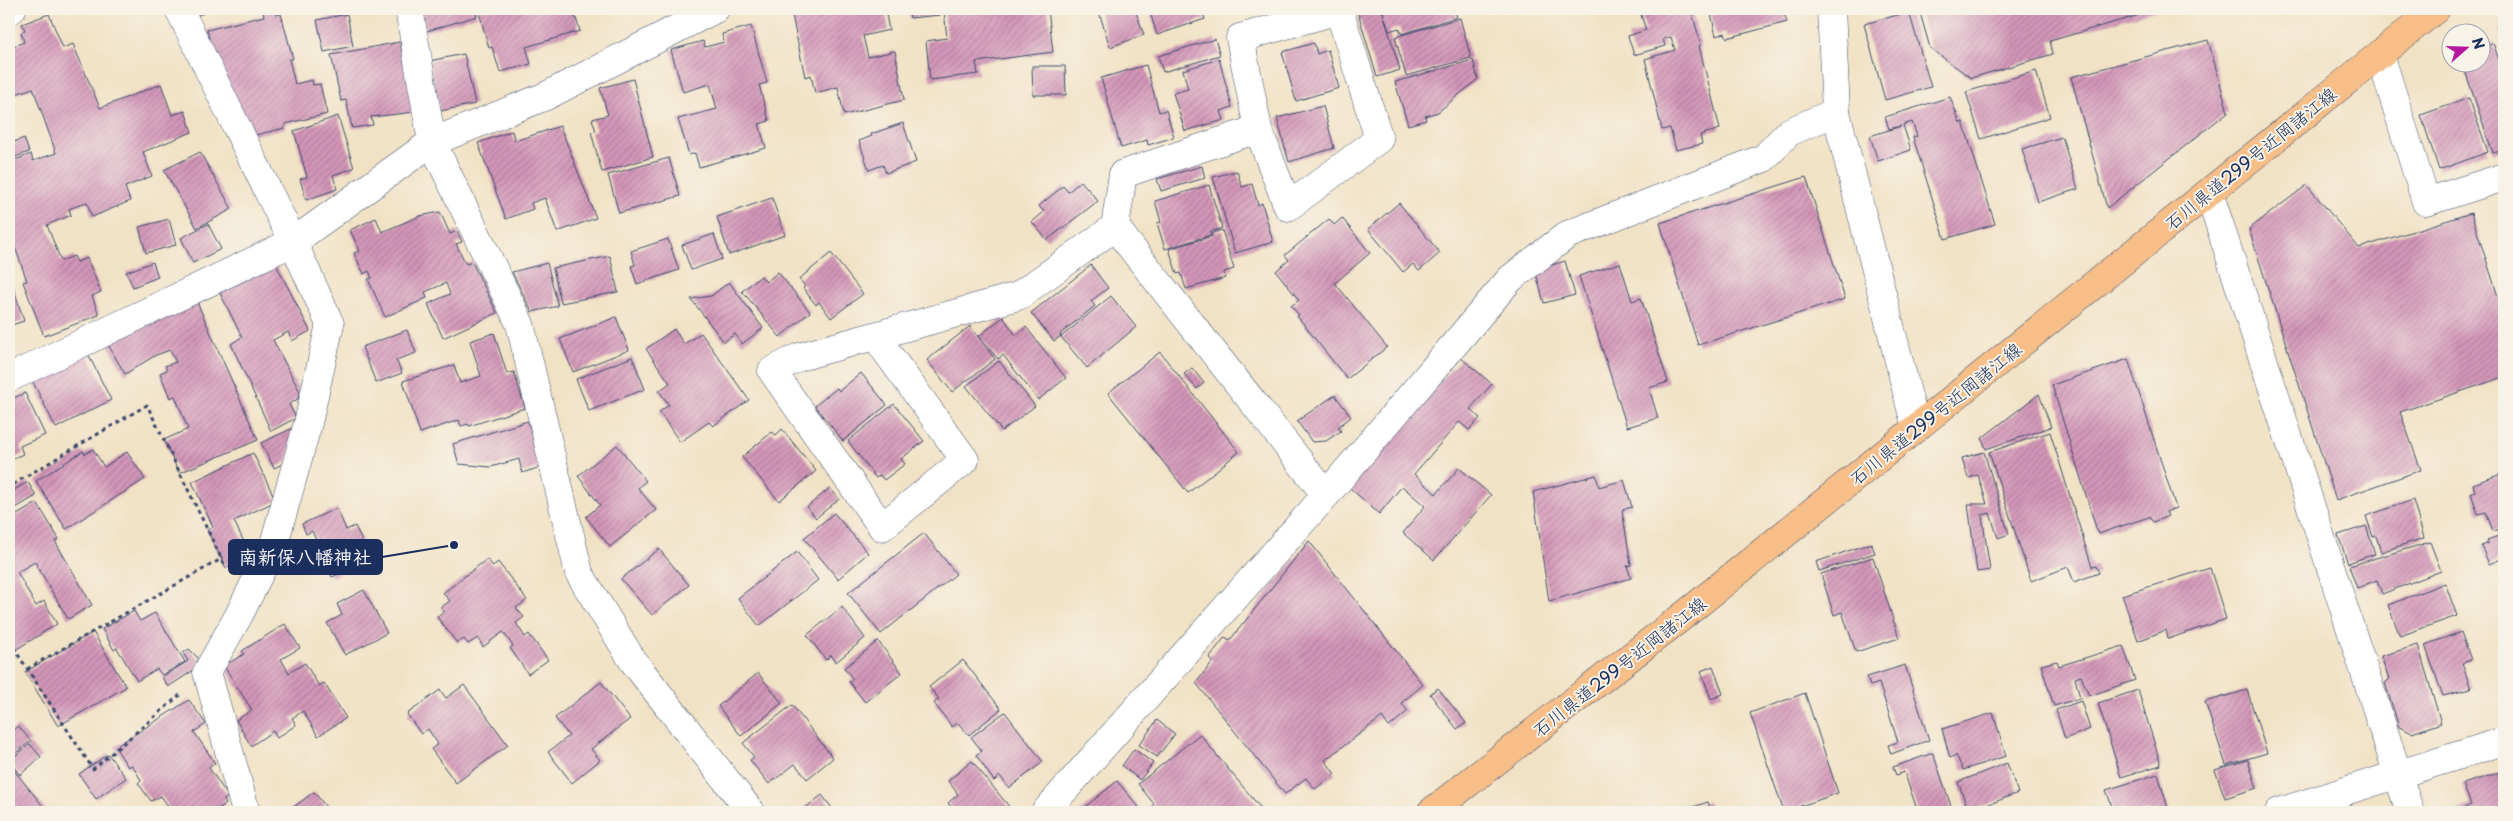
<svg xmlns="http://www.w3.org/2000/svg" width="2513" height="821" font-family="'Playpen Sans','Klee One',sans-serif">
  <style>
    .building { fill: url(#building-hatch) }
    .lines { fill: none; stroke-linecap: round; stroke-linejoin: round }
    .minor-casing { stroke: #3b4a6d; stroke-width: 29 }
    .major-casing { stroke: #3b4a6d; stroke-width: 29 }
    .path { stroke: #3b4a6d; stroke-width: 3; stroke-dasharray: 4 4; stroke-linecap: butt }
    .minor { stroke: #fff; stroke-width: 28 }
    .major { stroke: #f7be88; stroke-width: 28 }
    .labels { text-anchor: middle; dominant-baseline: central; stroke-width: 4; stroke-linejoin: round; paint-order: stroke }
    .street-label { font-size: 18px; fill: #1b2f5e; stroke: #f7f3e8 }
    .leader { fill: none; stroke: #1b2f5e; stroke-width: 2 }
    .callout-dot { fill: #1b2f5e; stroke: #f7f3e8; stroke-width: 2 }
    .callout { fill: #1b2f5e; stroke: #1b2f5e; stroke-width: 2 }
    .callout-label { font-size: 19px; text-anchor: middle; font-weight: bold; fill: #fff }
  </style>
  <defs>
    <pattern id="building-hatch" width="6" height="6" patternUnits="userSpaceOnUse" patternTransform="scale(1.25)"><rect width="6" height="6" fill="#d496b8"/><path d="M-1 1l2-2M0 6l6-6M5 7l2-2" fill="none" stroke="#ab7b99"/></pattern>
  </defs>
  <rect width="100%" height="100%" fill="#f7f3e8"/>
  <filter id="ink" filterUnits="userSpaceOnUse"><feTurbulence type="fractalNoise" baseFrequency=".02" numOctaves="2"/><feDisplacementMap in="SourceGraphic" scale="10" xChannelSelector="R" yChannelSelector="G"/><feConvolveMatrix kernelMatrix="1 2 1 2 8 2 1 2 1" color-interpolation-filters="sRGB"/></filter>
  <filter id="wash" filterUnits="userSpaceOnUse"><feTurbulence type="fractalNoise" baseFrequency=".0096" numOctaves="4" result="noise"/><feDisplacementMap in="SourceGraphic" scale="20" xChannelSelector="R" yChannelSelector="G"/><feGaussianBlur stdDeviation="1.12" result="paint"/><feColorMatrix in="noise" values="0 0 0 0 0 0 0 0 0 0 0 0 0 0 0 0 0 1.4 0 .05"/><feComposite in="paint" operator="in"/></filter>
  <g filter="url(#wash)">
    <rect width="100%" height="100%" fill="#f1e2c5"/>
    <g id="blocks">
      <g class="building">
        <path d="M190,9H215L193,17Z"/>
        <path d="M262,9H274L276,15L281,14L293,59H289L295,84L312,80L313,85L320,84L327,114L285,124V128L251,136L226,109L207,30L264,16Z"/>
        <path d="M421,9H475L477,16L427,31Z"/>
        <path d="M478,9H573L580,31L526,47L531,64L500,72L492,47L489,48Z"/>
        <path d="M821,9H885L889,30L863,36L868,57L895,51L904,100L844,115L838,87L815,93L811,75L805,77L792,15Z"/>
        <path d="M908,9H940V15L910,18Z"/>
        <path d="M956,9H1048L1053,52L976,62L978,74L930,80L926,41L947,38L944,11Z"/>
        <path d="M1098,9H1135L1144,35L1110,47Z"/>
        <path d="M1149,9H1202L1205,19L1157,35Z"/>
        <path d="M1371,9H1382L1400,70L1377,77L1358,13Z"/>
        <path d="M1382,9H1454L1457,17L1402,34L1399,28L1389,31Z"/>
        <path d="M1639,9H1691L1701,45L1699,46L1720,129L1700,135L1702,144L1676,150L1670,128L1662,130L1645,59L1675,50L1671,37L1663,39L1665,46L1634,55L1628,36L1646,30Z"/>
        <path d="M1710,9H1789L1783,11L1787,22L1727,38L1725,33L1716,36Z"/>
        <path d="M1919,9H2160L2050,41L2053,54L1971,78L1930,48Z"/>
        <path d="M1909,12L1931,87L1885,100L1864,24Z"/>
        <path d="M49,14L63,48L73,44L100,108L161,84L172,115L185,111L192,132L143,152L152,176L125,187L130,201L92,217L87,202L69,209L71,215L47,225L61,261L74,256L77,262L87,258L101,292L92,296L99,315L44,336L23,282L27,281L9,230V220L14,218L9,202V162L31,154L33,161L56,153L33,88L13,95L9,83V48L24,42L21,32L25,30L22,24Z"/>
        <path d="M347,14L353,46L324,52L317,20Z"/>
        <path d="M1460,18L1471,58L1406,76L1395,37Z"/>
        <path d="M751,26L767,83L759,85L769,121L759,124L766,148L699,167L695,153L689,155L678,119L717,109L710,84L683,92L671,50L703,41L705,47L724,42L722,34Z"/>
        <path d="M2504,28V45L2499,30Z"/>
        <path d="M1215,39L1220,55L1163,72L1158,56Z"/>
        <path d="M2208,40L2228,112L2107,208L2071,77Z"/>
        <path d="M400,42L415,112L371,117L373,125L352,128L346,100L341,101L331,55Z"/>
        <path d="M1314,43L1317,54L1328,50L1339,88L1296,101L1282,52Z"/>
        <path d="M2493,43L2504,74V150L2493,153L2462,62H2480V51Z"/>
        <path d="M464,54L475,104L440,111L429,61Z"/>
        <path d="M1219,59L1232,107L1221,111L1224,120L1185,131L1173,93L1188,89L1183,70Z"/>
        <path d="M1473,60L1478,79L1438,112L1425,116L1426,120L1408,125L1395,82Z"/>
        <path d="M1146,65L1159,112L1166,110L1174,137L1148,145L1147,140L1121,148L1101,78Z"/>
        <path d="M1032,66H1065L1066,95H1033Z"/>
        <path d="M2036,71L2050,117L1981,139L1966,92Z"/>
        <path d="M633,79L653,157L602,172L591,132L596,131L592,119L608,115L600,88Z"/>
        <path d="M1950,97L1960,123L1963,122L1995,224L1945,239L1913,137L1917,136L1912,122L1903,125L1911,150L1878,161L1870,136L1901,126L1889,129L1885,117Z"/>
        <path d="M2469,98L2488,152L2439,170L2421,115Z"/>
        <path d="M1323,106L1334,148L1289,162L1277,118Z"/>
        <path d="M338,116L354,168L333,175L337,189L306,200L300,179L307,177L294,131Z"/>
        <path d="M903,123L916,162L886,173L883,165L869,170L859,141L872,136L871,134Z"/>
        <path d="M560,126L596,218L557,232L545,198L531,203L533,209L506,219L478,143L512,131L515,141Z"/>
        <path d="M2062,137L2078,189L2038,202L2022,149Z"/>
        <path d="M24,138L29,152L12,158L9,144Z"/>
        <path d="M200,152L232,209L197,228L164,170Z"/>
        <path d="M669,158L680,196L619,213L608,175Z"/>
        <path d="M1202,166L1205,178L1161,191L1157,179Z"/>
        <path d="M1237,171L1242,187L1252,184L1258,205L1262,203L1273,242L1235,253L1213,177Z"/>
        <path d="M1806,177L1845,299L1698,345L1660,223Z"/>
        <path d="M1081,181L1098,201L1047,240L1032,222L1044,212L1039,206L1063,186L1068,192Z"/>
        <path d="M1209,185L1222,228L1210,232L1211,235L1165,249L1157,223L1161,222L1155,201Z"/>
        <path d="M2307,185L2359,248L2471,213L2504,315V377L2400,412L2421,470L2336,500L2249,229Z"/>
        <path d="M772,198L785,235L729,255L717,217Z"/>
        <path d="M1399,203L1440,253L1419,271L1413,264L1403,272L1368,229Z"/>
        <path d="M440,212L450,234L457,231L462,242L456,244L466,264L472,262L497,313L443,338L428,304L450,294L446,283L425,292L427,298L385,317L368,279L372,278L369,271L364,274L354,253L360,251L350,230L376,218L382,232L420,216Z"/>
        <path d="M1342,218L1370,253L1335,283L1387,347L1347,379L1297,316L1299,315L1291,306L1299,300L1276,271L1289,260L1285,255L1329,219L1334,225Z"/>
        <path d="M169,219L176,245L146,253L139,227Z"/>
        <path d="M208,224L221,249L193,263L181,238Z"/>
        <path d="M1222,230L1234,269L1224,272L1225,278L1186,289L1181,273L1177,274L1169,249L1212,236V233Z"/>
        <path d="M714,234L722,259L691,270L682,245Z"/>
        <path d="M668,239L679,270L637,284L631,266L635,265L631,251Z"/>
        <path d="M831,253L863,294L831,318L819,302L816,305L803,288L805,286L799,279Z"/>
        <path d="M610,256L618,292L561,303L553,268Z"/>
        <path d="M273,258L310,331L292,341L288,332L273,340L300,392L298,399L289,404L296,418L271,431L231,344L242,337L217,287Z"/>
        <path d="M1565,261L1575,295L1544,303L1535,270Z"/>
        <path d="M153,262L158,277L133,287L126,272Z"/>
        <path d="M547,263L558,306L532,312L512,272Z"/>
        <path d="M1620,263L1632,301L1641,298L1668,382L1649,388L1658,418L1627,427L1579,276Z"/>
        <path d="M1091,265L1108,288L1091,301L1095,306L1060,334L1061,336L1054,341L1031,313Z"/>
        <path d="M778,272L810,312L780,337L742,291L761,276L766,282Z"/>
        <path d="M9,274L24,321L9,326Z"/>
        <path d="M729,282L763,328L742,344L735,334L724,342L691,299L711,296Z"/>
        <path d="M1111,296L1136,327L1087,368L1061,337Z"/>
        <path d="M196,300L258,440L179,473L164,440L188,429L175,396L170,398L160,373L167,370L165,366L176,362L170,350L156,355L125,374L107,343Z"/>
        <path d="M616,317L629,350L573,372L560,339Z"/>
        <path d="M1003,317L1016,335L1026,327L1066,378L1038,400L1003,355L998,359L979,336Z"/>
        <path d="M970,326L995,359L952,392L927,360Z"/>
        <path d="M674,329L684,344L701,333L749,400L713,426L709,422L680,442L659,412L669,405L659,391L670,383L646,349Z"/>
        <path d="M407,330L416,353L396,360L402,373L376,383L362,347Z"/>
        <path d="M494,333L507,374L514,372L525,408L469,426L468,424L461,426L459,420L420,433L403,381L454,365L460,383L481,376L470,341Z"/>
        <path d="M87,352L111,400L56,428L31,378Z"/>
        <path d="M1160,352L1239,452L1188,493L1108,393Z"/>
        <path d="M632,357L645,389L589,411L576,379Z"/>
        <path d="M1461,358L1492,384L1470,409L1480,418L1469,430L1459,422L1414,474L1436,494L1459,468L1491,495L1434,560L1403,533L1425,506L1402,486L1379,514L1348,486Z"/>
        <path d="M2128,359L2176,508L2166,512L2168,516L2153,522L2149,517L2098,534L2052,385Z"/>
        <path d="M999,361L1035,406L1002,431L966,386Z"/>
        <path d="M1192,368L1204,383L1197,389L1184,374Z"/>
        <path d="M861,373L887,405L843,441L815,406L837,388L839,391Z"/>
        <path d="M25,393L45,435L20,446L23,454L9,460V400Z"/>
        <path d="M2039,394L2051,427L1986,449L1982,438Z"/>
        <path d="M1335,395L1351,417L1338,427L1341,431L1326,441L1312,442L1297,421Z"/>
        <path d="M894,404L924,441L901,459L905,464L884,480L880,475L876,478L848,441Z"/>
        <path d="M528,421L541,467L522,473L519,459L491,467L459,464L453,444Z"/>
        <path d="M293,428L287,462L274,468L261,443Z"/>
        <path d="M782,429L816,471L779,501L742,457L772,432L776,435Z"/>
        <path d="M2050,432L2092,567L2096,566L2099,573L2074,582L2068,567L2031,581L1989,452Z"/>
        <path d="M617,445L646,481L638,488L656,510L610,547L586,517L600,505L578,476Z"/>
        <path d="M93,449L104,467L127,452L145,479L66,529L36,481L83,451L85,454Z"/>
        <path d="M1984,452L2009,534L1998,538L1990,513L1982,515L1990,570L1977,572L1968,504H1987L1978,475L1968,478L1962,458Z"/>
        <path d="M253,453L276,501L234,521L251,557L226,568L207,530L213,527L192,482Z"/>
        <path d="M2504,473V528L2493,531L2486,512L2478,514L2471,493L2475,491L2473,484Z"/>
        <path d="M1596,475L1599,487L1624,480L1632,507L1622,510L1631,565L1627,566L1631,578L1549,601L1533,492Z"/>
        <path d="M28,482L36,496L14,509L9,500V493Z"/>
        <path d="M830,488L839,499L816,518L807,507Z"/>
        <path d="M2413,500L2424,538L2381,552L2376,536L2373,537L2366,516Z"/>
        <path d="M37,503L59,539L55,541L92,605L68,619L35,562L17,572L36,606L44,601L57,624L12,652L9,647V527L13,525L10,519Z"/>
        <path d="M337,508L346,530L355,526L362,541L353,545L361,564L332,577L312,531L306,534L302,524Z"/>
        <path d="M834,513L868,553L838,579L804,538Z"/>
        <path d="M2366,526L2375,554L2348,563L2338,535Z"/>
        <path d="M924,533L956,574L881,634L848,593Z"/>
        <path d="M2504,534V558L2489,564L2481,546L2488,543L2487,540Z"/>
        <path d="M1309,541L1423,685L1401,703L1408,711L1389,727L1382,717L1325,760L1335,774L1315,789L1306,778L1285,794L1196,683L1213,661L1209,658L1225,637L1230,640Z"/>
        <path d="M2430,542L2441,571L2382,594L2377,580L2357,588L2349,566Z"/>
        <path d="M1871,543L1875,553L1819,571L1816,562Z"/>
        <path d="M659,549L689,585L652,615L621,579Z"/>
        <path d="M797,552L818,580L759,626L738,598Z"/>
        <path d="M1873,557L1899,638L1856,652L1842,612L1834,615L1821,574Z"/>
        <path d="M487,559L493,566L498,562L527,600L516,608L524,617L516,623L525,637L529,634L548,660L528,674L510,648L513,646L503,632L483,647L478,638L468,644L464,639L457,643L437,617L444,612L441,607L450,601L443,593Z"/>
        <path d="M2210,568L2226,619L2168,639L2166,630L2138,641L2122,595Z"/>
        <path d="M2445,583L2457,616L2400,636L2388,605Z"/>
        <path d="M364,590L387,633L345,655L327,623L342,615L337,604Z"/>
        <path d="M842,607L865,638L836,662L831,655L826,660L807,635Z"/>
        <path d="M134,611L140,621L155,613L185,662L162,675L157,669L137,681L117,648L114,650L102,629Z"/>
        <path d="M285,624L300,648L281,659L289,673L305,663L319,686L324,683L346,718L318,736L303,711L292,718L296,725L277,738L273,731L251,746L236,720L252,710L224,666L244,654L242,651Z"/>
        <path d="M93,632L126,687L58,726L25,672Z"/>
        <path d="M2461,632L2471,660L2462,663L2471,689L2443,696L2425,645Z"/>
        <path d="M878,641L902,673L865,702L849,682L853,679L844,668Z"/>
        <path d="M2418,645L2441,723L2412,733L2399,727L2385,683L2389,680L2381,656Z"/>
        <path d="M2123,646L2135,680L2089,696L2081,676L2075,678L2080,698L2054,706L2041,665L2057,661L2059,666Z"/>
        <path d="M189,649L200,660L194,670L168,687L162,677L188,661L183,653Z"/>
        <path d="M963,660L1001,709L969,735L958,723L952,727L934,703L939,699L929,687Z"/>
        <path d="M1905,665L1929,740L1891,754L1888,745L1898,742L1879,683L1870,686L1867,677Z"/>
        <path d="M1713,666L1723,694L1711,699L1701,671Z"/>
        <path d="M758,673L782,703L741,736L718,706Z"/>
        <path d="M601,682L630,719L591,749L600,760L572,783L548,752L569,736L555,718Z"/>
        <path d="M464,685L508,745L456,783L431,749L438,744L428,729L421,734L407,714L440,690L446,698Z"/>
        <path d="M1438,688L1466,723L1457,729L1430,694Z"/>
        <path d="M2138,690L2161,765L2121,777L2098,703Z"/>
        <path d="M2247,690L2267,753L2226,765L2205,702Z"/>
        <path d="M1805,693L1838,793L1784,812L1750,713Z"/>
        <path d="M189,700L206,724L194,732L215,763L209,768L228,796L224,800L226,804L213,812H165L170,809L161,796L151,801L138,783L141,780L132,765L128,767L115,747Z"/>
        <path d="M2081,701L2090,729L2065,739L2056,710Z"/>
        <path d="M792,705L833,758L807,779L795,764L769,784L750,760L754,757L743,743Z"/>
        <path d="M1005,712L1043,762L1009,788L1000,776L994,781L976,755L982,751L971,737Z"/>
        <path d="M1993,713L2006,756L1963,770L1956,755L1950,758L1942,729Z"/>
        <path d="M1157,720L1175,734L1157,757L1139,745Z"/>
        <path d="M18,726L31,741L9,758V733Z"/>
        <path d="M1200,734L1214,752L1264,812H1156L1151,807L1154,804L1138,784Z"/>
        <path d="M30,744L41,757L20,775L9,761Z"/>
        <path d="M1134,749L1153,763L1140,780L1122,766Z"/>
        <path d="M1933,753L1953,812H1918L1904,772L1896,775L1893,767Z"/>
        <path d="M108,754L126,778L96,799L79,774Z"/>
        <path d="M2248,760L2257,788L2225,798L2215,770Z"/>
        <path d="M972,761L1011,809L1007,812H955L948,803L958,794L948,781Z"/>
        <path d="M2007,763L2018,793L1969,812L1958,782Z"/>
        <path d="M13,769L47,811L45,812H9V773Z"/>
        <path d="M2504,771V811L2455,812L2471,805L2463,784Z"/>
        <path d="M2158,774L2169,812H2114L2106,790Z"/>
        <path d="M1117,781L1143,812H1079L1105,791Z"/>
        <path d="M314,792L330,812H287Z"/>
        <path d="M822,795L835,812H800Z"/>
        <path d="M1708,802L1712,812H1678Z"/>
      </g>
    </g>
  </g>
  <g filter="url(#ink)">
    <use href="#blocks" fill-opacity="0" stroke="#3b4a6d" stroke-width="1"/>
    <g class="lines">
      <g class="minor-casing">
        <g id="minor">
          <path d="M179,9L293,242L330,324L308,423L274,544L239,615L207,672L246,812"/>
          <path d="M409,9L432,142L520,324L579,573L633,661L751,812"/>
          <path d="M1831,9L1836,112L1916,428"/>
          <path d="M9,11L12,9"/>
          <path d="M2380,54L2426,202L2504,177"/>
          <path d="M2209,192L2410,812"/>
          <path d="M1115,227L1326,495"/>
          <path d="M875,336L965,460L882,527L772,371L799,357L1018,296L1115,227L1123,174L1258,129L1240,38L1339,10L1379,139L1288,207L1258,129"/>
          <path d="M9,378L293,242L432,142L546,96L715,9"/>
          <path d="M1045,812L1326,495L1510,279L1567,235L1764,158L1789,132L1836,112"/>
          <path d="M2279,812L2504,741"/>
        </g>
      </g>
      <g class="major-casing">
        <path id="major" d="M1431,812L1683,616L2436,9"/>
      </g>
      <g class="path">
        <path d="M9,491L15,483L147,405L225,566"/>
        <path d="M9,641L93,769L180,695"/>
        <path d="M27,669L223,558"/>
      </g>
      <use href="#minor" class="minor"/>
      <use href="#major" class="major"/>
    </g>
  </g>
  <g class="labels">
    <g class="street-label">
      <text transform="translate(2250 158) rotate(-39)">石川県道299号近岡諸江線</text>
      <text transform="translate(1935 413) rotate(-39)">石川県道299号近岡諸江線</text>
      <text transform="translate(1619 666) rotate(-38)">石川県道299号近岡諸江線</text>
    </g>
  </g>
  <path class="leader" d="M454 545L382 557"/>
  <circle class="callout-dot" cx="454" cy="545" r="5"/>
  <rect class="callout" x="229" y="540" width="153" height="34" rx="5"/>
  <g class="callout-label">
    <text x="305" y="564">南新保八幡神社</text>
  </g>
  <rect width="2513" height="821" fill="none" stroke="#f7f3e8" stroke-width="30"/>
  <g transform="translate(2466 48) rotate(70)"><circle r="24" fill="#f7f3e8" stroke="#9fa5b1"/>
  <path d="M0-4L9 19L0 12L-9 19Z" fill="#b5179e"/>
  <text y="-8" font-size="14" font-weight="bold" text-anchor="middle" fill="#1b2f5e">N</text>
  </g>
</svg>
